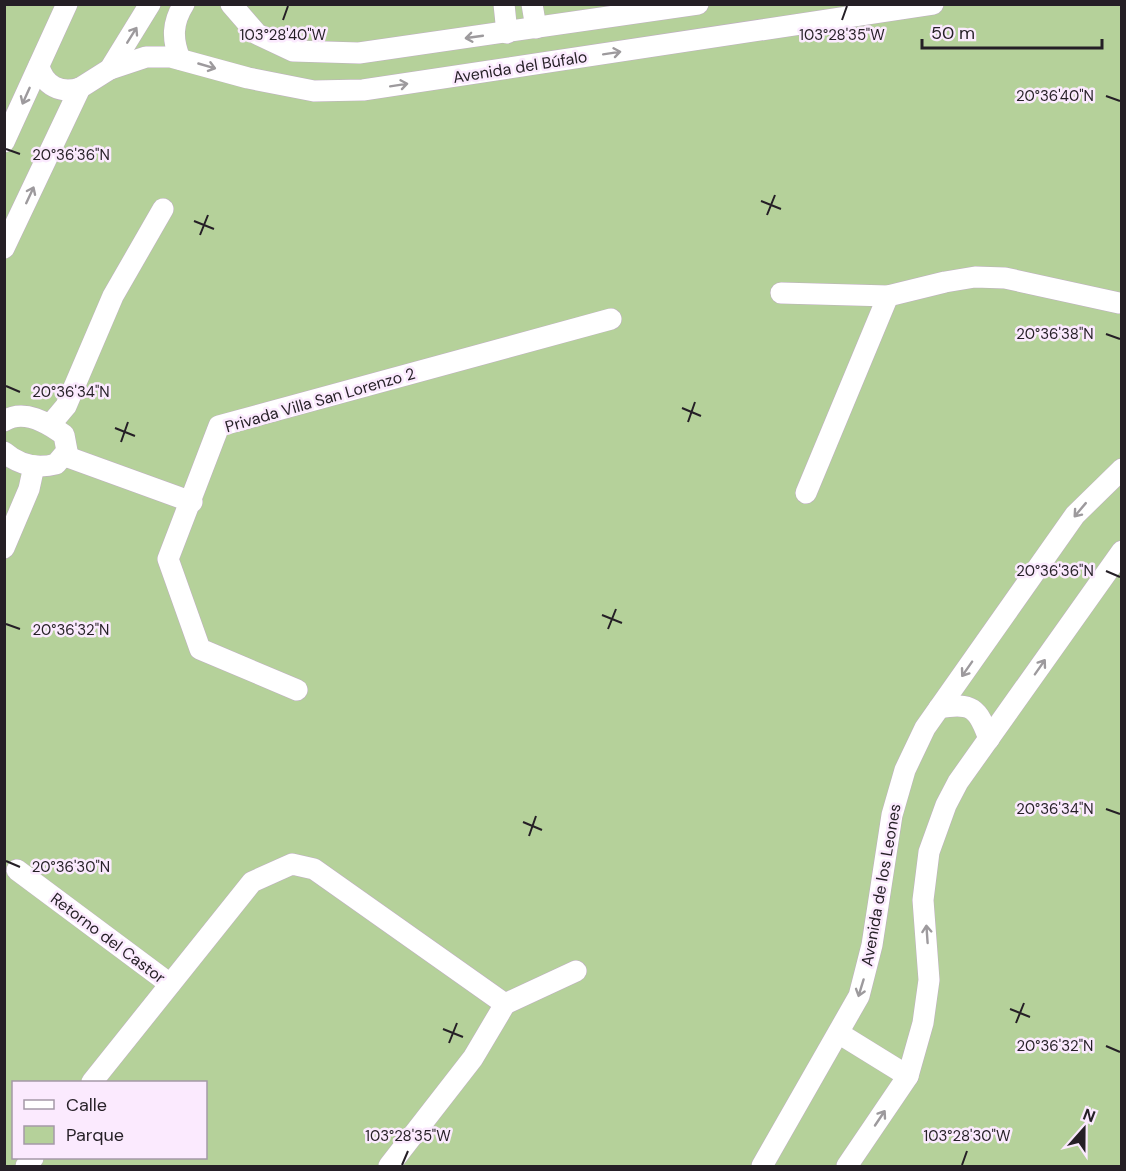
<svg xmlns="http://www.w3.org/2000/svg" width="1126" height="1171" font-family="'DM Sans',sans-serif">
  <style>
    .green { fill: #b5d19a; fill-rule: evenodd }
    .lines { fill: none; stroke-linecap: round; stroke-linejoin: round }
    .minor-casing { stroke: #bfafc2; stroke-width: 22 }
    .minor { stroke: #fff; stroke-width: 21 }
    .oneway { stroke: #9d9a9d }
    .ticks { fill: none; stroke: #251f26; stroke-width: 2 }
    .labels { text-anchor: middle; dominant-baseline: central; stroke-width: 5; stroke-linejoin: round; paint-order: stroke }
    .street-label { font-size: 16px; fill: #251f26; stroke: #fbeafe }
    .ticks-label { font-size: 15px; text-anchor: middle; fill: #251f26; stroke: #fbeafe; stroke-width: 5; stroke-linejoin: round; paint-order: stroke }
  </style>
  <rect width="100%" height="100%" fill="#fbeafe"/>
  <path class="green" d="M5,5H1121V1166H5ZM14,1082H206V1158H14Z"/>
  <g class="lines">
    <g class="minor-casing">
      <g id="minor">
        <path d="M231,4L257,34L293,51L359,53L698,4"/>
        <path d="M504,4L507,33"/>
        <path d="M532,4L536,28"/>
        <path d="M180,59C172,39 172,23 184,4"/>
        <path d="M39,66C44,86 61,94 80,88"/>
        <path d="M110,69L146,57H171L248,78L314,91L363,90L933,4"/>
        <path d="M4,142L67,4"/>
        <path d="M4,248L80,88L110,69L150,4"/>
        <path d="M781,293L888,296L945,282L975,277L1005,278L1119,303"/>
        <path d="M4,421C24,408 48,423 64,435L67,451L56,464C38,469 19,465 4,452"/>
        <path d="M50,425L66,406L113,296L163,209"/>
        <path d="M65,456L192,502"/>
        <path d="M806,493L888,296"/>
        <path d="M4,548L29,489L34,466"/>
        <path d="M297,690L200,649L168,559L219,426L611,319"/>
        <path d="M939,708C972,702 978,708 989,739"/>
        <path d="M17,870L170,984"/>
        <path d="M505,1004L576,971"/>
        <path d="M840,1034L908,1076"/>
        <path d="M92,1082L252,882L292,864L314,869L505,1004"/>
        <path d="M26,1166L33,1158"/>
        <path d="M389,1166L473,1058L505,1004"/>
        <path d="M762,1166L859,996L872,945L892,815L905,770L925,728L1075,515L1122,469"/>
        <path d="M847,1166L908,1076L923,1023L929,980L923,900L929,852L946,805L958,782L1122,551"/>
      </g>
    </g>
    <use href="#minor" class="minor"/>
  </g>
  <defs><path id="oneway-shaft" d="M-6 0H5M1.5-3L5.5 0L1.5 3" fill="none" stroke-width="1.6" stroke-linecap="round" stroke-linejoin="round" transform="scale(1.5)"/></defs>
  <g class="oneway">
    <use href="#oneway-shaft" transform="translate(132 35) rotate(-58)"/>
    <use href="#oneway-shaft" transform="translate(474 37) rotate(172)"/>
    <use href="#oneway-shaft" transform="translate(612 53) rotate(-9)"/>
    <use href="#oneway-shaft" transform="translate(207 66) rotate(16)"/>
    <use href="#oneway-shaft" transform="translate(399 85) rotate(-9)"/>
    <use href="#oneway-shaft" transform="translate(26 96) rotate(114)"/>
    <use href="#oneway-shaft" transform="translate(30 195) rotate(-65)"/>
    <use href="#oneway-shaft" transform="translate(1080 510) rotate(130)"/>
    <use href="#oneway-shaft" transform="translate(1040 667) rotate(-55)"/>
    <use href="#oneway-shaft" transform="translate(967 669) rotate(125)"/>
    <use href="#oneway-shaft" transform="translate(927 934) rotate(-94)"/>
    <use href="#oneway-shaft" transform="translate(861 988) rotate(107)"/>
    <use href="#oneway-shaft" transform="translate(880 1118) rotate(-56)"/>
  </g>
  <path class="ticks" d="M283,20L288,6M842,20L847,6M1106,96L1120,101M6,149L20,154M761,201L781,209M767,215L775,195M194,221L214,229M200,235L208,215M1106,334L1120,339M6,386L20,392M682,408L701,416M688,422L695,402M115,428L135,436M121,442L128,422M1106,571L1120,577M602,615L622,623M6,624L20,629M608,629L616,609M1106,809L1120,814M523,822L542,830M529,836L536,816M6,861L20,867M1010,1009L1030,1017M1016,1023L1024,1003M443,1029L463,1037M449,1043L457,1023M1106,1046L1120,1052M402,1165L408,1151M962,1165L967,1151"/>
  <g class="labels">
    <g class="street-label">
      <text transform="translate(520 67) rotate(-9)">Avenida del Búfalo</text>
      <text transform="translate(320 400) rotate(-16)">Privada Villa San Lorenzo 2</text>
      <text transform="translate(881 885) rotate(-80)">Avenida de los Leones</text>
      <text transform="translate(108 938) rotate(37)">Retorno del Castor</text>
    </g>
  </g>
  <g class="ticks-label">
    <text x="842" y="40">103°28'35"W</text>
    <text x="283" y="40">103°28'40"W</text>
    <text x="1055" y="101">20°36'40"N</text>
    <text x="71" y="160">20°36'36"N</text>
    <text x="1055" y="339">20°36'38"N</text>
    <text x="71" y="397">20°36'34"N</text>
    <text x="1055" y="576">20°36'36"N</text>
    <text x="71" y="635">20°36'32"N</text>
    <text x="1055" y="814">20°36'34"N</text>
    <text x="71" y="872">20°36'30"N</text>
    <text x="1055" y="1051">20°36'32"N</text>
    <text x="408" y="1141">103°28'35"W</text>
    <text x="967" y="1141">103°28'30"W</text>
  </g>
  <rect width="1126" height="1171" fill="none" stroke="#251f26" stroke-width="12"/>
  <rect x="12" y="1081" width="195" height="78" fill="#fbeafe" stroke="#a599a8" stroke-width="1.5"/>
  <rect x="24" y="1100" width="30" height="9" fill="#ffffff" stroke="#a599a8" stroke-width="1.5"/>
  <text x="66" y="1111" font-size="18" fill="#251f26">Calle</text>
  <rect x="24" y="1126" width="30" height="18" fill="#b5d19a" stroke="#a599a8" stroke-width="1.5"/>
  <text x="66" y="1141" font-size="18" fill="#251f26">Parque</text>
  <g transform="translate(1084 1129) rotate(21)" stroke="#fbeafe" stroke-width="4.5" paint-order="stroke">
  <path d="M0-4.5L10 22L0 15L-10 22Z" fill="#251f26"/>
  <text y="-9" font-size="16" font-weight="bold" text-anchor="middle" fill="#251f26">N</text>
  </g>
  <path d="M922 39v9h180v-9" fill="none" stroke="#251f26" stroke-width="3"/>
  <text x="931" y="39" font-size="18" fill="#251f26" stroke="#fbeafe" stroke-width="4.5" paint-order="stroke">50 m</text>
</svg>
